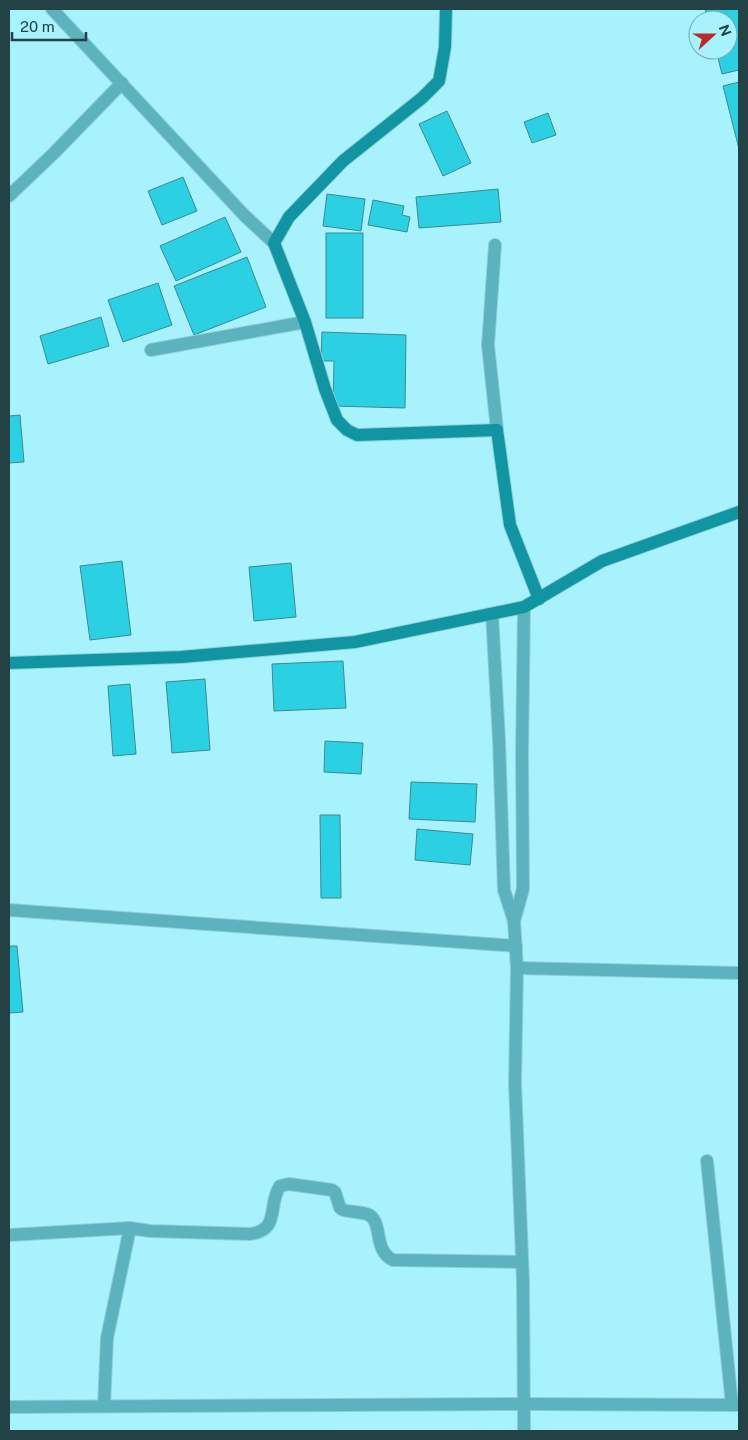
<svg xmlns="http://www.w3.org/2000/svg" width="748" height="1440" font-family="'Public Sans',sans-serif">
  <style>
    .building { fill: #2bd1e3; stroke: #3e8892 }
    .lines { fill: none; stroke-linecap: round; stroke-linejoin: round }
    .minor-casing { stroke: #8dcfd8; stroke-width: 14 }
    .tertiary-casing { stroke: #8dcfd8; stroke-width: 14 }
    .secondary-casing { stroke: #8dcfd8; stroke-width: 14 }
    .minor { stroke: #5cb2bd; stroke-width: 12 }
    .tertiary { stroke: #5cb2bd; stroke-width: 12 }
    .secondary { stroke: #1195a2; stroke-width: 12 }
  </style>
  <rect width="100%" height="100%" fill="#a7f2fc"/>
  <g class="building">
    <path d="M705,9H739V70L722,74L716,50H728V20H708Z"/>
    <path d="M739,82V149L723,86Z"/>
    <path d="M447,111L471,163L443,176L419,124Z"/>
    <path d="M548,113L556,135L532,143L524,122Z"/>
    <path d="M183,177L197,211L162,225L148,191Z"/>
    <path d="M498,189L501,222L419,228L416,197Z"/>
    <path d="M327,194L365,199L361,231L323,226Z"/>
    <path d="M373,200L404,206L402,215L410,217L407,232L368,225Z"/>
    <path d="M225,217L241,252L176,281L160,246Z"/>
    <rect x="326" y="233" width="37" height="85"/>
    <path d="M247,257L266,307L194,335L174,286Z"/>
    <path d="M158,283L172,325L123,342L108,300Z"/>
    <path d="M101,317L109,346L48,364L40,336Z"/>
    <path d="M322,332L406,335L405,408L333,406L334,361H321Z"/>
    <path d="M20,415L24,462L9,463V416Z"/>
    <path d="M122,561L131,635L90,640L80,566Z"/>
    <path d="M291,563L296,617L254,621L249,567Z"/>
    <path d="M343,661L346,708L274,711L272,664Z"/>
    <path d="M205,679L210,750L172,753L166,682Z"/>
    <path d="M130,684L136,754L113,756L108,686Z"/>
    <path d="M325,741L363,743L361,774L324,772Z"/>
    <path d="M411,782L477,784L475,822L409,819Z"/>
    <path d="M320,815H340L341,898H321Z"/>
    <path d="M417,829L473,834L470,865L415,860Z"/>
    <path d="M9,946H17L23,1012L9,1013Z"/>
  </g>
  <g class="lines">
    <g class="minor-casing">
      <g id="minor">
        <path d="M52,9L244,215L274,243"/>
        <path d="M9,196L54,153L122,83"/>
        <path d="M495,245L488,345L497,430"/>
        <path d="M151,350L305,322"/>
        <path d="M9,910L516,946"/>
        <path d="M517,968L739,973"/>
        <path d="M707,1161L732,1405"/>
        <path d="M9,1235L130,1228L150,1231L250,1234C281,1230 267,1205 280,1186L289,1184L332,1190L335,1192L340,1208L343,1210C351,1212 360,1212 367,1214C384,1220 372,1250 393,1260L522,1262"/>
        <path d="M104,1406L107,1338L130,1228"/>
        <path d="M9,1407L524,1404L739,1405"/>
      </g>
    </g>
    <g class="tertiary-casing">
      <g id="tertiary">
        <path d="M492,614L499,740L504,890L514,921L517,968L515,1083L523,1282L524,1431"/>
        <path d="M514,921L523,889L522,753L524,607"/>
      </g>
    </g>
    <g class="secondary-casing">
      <g id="secondary">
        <path d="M446,9L445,47L439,81L422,98L343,161L289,217L274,243L305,322L325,389L337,420L347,430L357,435L497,430L510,525L539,599"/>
        <path d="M9,663L181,657L355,642L524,607L602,561L739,512"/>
      </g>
    </g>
    <use href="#minor" class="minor"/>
    <use href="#tertiary" class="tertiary"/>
    <use href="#secondary" class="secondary"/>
  </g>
  <rect width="748" height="1440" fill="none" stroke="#234246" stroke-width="20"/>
  <g transform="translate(713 35) rotate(69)"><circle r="24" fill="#a7f2fc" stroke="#72acb3"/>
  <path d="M0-4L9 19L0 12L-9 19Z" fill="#b92a29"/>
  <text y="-8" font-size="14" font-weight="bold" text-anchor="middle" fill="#234246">N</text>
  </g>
  <path d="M12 32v8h74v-8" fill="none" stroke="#234246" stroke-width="2.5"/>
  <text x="20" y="32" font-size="15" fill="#234246" stroke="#a7f2fc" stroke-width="4" paint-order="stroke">20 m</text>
</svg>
